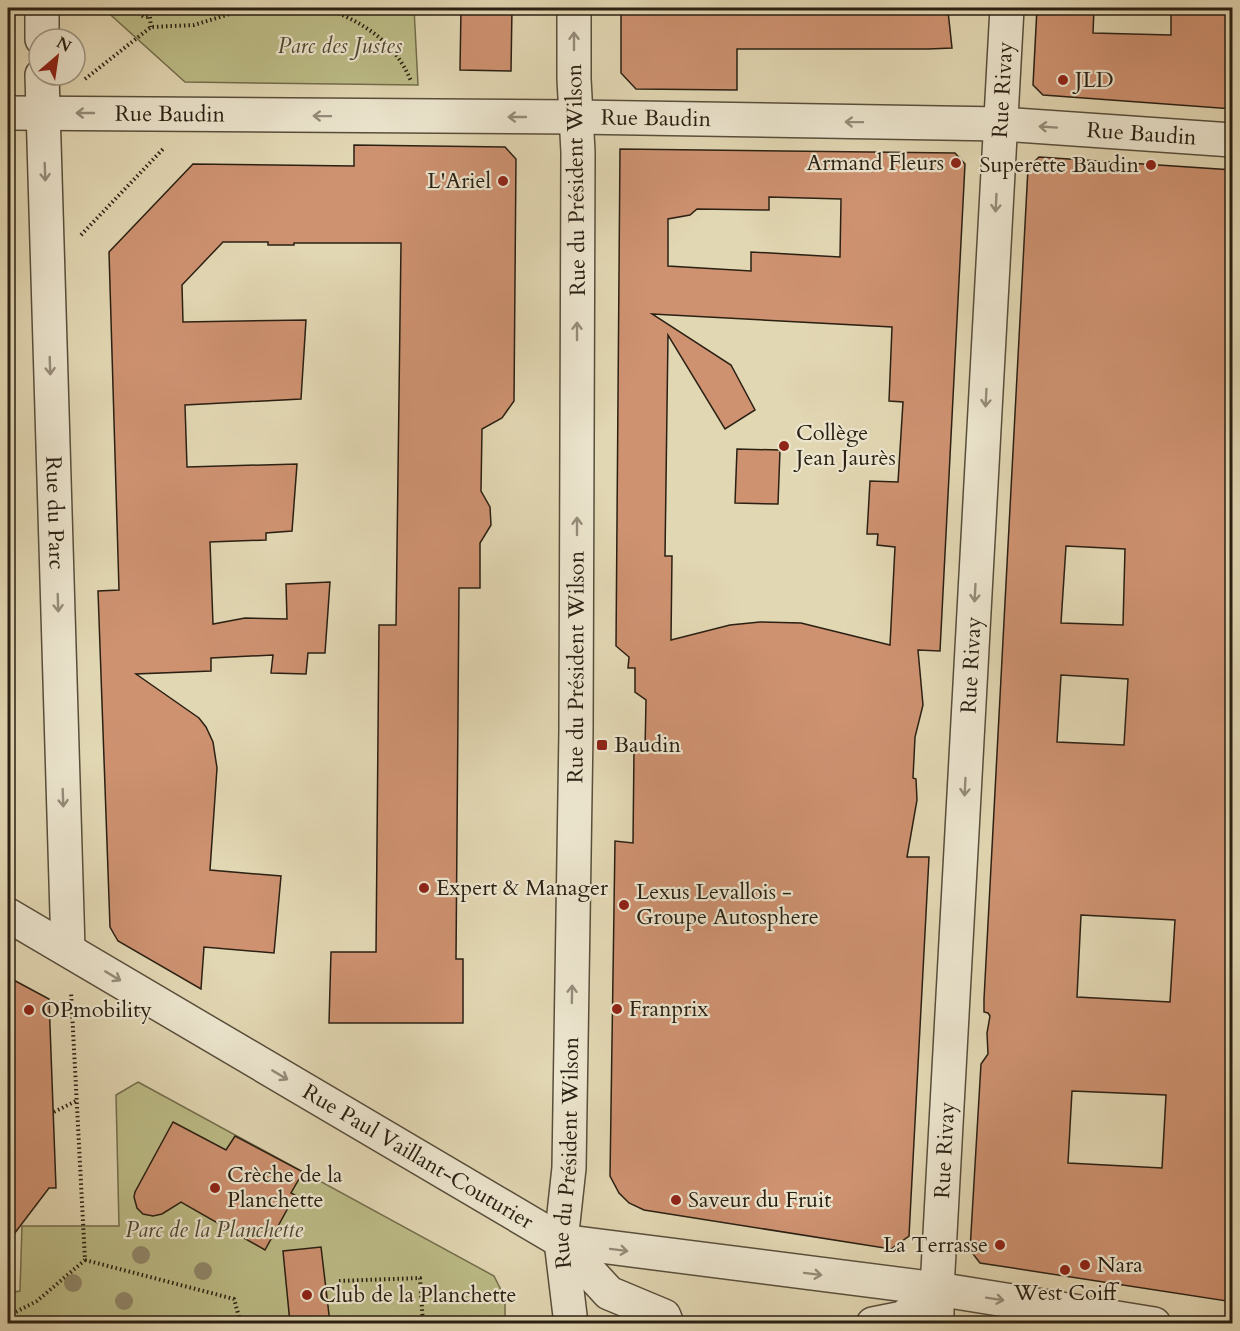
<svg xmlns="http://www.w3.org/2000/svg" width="1240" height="1331" font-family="Cardo,serif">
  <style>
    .green { fill: #bcbc87; stroke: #736e4d; stroke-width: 1.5 }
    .building { fill: #ce9271; stroke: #2a2013; stroke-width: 1.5; fill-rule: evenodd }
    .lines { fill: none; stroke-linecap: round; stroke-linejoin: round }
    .minor-casing { stroke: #584e3b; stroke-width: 36 }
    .path { stroke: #2a2013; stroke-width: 4; stroke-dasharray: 1.5 3; stroke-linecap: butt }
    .minor { stroke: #ece5ce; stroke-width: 33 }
    .tree { fill: #91886b }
    .oneway { stroke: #958c7a }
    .poi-dot { fill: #8f2418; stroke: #ece5ce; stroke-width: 2 }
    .labels { text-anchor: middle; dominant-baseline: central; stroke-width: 4.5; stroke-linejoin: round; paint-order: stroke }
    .park-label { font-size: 22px; font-style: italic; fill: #4e4730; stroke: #ece5ce }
    .poi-label { font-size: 22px; fill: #2a2013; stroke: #ece5ce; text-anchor: start }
    .street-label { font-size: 22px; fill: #2a2013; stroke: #ece5ce }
  </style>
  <rect width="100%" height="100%" fill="#e2d7b3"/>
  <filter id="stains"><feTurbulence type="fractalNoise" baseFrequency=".00333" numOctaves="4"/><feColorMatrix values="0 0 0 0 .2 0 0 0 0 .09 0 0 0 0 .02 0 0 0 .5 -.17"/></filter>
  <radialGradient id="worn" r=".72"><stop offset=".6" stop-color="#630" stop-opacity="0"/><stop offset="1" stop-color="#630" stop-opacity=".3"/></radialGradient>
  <g class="green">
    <path d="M103,8H414L418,85L185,82Z"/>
    <path d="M138,1082L494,1276L505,1298V1323L8,1324V1293L20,1291L22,1226H119L116,1095Z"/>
  </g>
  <g class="building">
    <path d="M461,8H512L511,71L460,70Z"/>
    <path d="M621,8H933V11H948L952,48L928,49H737V90L636,89L621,73Z"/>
    <path d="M1037,8H1094L1093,33L1171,35V8H1233V109L1043,95L1033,85Z"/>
    <path d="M354,145L505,147L516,159L514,401L502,418L482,429L481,491L490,507L491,525L480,543V588H459L456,959H463V1023H329L331,952H376L379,625H396L401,243H294V245H268V242H223L182,285L183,322L306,320L301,399L185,405L187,467L297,464L292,531L266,533V540L210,542L213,624L245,618L287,619L286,584L330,582L325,653H308L306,674L271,673L273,655L211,658V671L136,674L199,718L206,727L213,742L217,768L210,870L281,876L274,953L204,947L201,989L118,941L110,927L98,591L119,590L109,252L193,164L354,166Z"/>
    <path d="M620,149L955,153L965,164L940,651L918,650L923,705L915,737L913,778L916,779L917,800L907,857H929L909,1236L891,1249L644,1210L629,1203L619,1193L610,1176L615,841L633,843L634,750L645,751L646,700L635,692V668H628L629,657L616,646ZM769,197L841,199L840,257L751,252V271L668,266V219L690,215L697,209L769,210ZM652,314L892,327L889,401L903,402L898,482L870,481L867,534H878L877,545L895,547L890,645L801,623L760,622L730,625L671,640L672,556H665L668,335L725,429L755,410L731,365Z"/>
    <path d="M1039,157L1233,170V1302L980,1263L970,1250L981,1064L988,1054L987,1033L990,1016L988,1013L984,1012V999L1028,168ZM1066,546L1125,549L1123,625L1061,623ZM1061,675L1128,679L1124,745L1057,742ZM1081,915L1175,920L1170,1002L1077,997ZM1072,1091L1166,1095L1162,1168L1068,1163Z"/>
    <path d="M737,449L780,450L778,504L735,503Z"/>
    <path d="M8,977L49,999L56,1188H49L8,1242Z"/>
    <path d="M173,1122L226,1150L235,1136L303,1172L291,1193L295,1195L265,1250L181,1202L162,1214L153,1216L143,1214L137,1208L134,1197L135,1192Z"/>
    <path d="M321,1247L330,1323H290L283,1251Z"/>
  </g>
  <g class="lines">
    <g class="minor-casing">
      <g id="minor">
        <path d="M42,8V39"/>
        <path id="s1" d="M42,75L68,949"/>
        <path id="s2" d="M8,113L576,117L1001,124L1232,140"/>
        <path id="s3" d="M8,915L561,1241L937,1289L1154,1324"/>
        <path d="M561,1241L609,1293L664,1316L667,1324"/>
        <path id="s4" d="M571,1324L561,1241L569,1168L576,731L578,152L574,79V8"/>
        <path d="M873,1324L903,1318L937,1289"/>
        <path id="s5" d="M937,1324V1289L1007,8"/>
      </g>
    </g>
    <g class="path">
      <path d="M131,8L144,17H150"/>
      <path d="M149,8L151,27"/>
      <path d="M326,8C364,23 395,42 411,81"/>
      <path d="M85,79L151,27L194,25L249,8"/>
      <path d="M81,235L163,149"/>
      <path d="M54,1112L76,1101"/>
      <path d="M85,1260L234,1299L241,1324"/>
      <path d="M339,1281L420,1278L423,1324"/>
      <path d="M8,1316L37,1301L85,1260L71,992"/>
    </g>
    <use href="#minor" class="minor"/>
  </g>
  <g class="tree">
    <circle cx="141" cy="1255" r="9"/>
    <circle cx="203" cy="1271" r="9"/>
    <circle cx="73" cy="1283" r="9"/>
    <circle cx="124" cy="1301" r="9"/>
  </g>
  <defs><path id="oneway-shaft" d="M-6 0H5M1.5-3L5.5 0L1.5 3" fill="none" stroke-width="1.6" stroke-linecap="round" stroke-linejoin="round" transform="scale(1.5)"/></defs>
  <g class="oneway">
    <use href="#oneway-shaft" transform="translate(574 41) rotate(-90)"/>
    <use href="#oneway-shaft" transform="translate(85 113) rotate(-180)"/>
    <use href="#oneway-shaft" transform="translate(322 116) rotate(-179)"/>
    <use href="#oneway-shaft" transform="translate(517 117) rotate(-180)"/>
    <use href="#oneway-shaft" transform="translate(854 122) rotate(-179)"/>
    <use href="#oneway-shaft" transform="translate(1048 127) rotate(-176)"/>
    <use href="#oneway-shaft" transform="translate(45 172) rotate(88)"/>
    <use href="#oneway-shaft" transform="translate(996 203) rotate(93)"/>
    <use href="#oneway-shaft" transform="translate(577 331) rotate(-90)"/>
    <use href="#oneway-shaft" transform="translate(50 366) rotate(88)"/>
    <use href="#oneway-shaft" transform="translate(986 398) rotate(93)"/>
    <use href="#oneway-shaft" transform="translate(577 526) rotate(-90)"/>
    <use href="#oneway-shaft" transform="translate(975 593) rotate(93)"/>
    <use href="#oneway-shaft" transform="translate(58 603) rotate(88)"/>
    <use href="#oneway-shaft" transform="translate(965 787) rotate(93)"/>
    <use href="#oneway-shaft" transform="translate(63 798) rotate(88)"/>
    <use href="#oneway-shaft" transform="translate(113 976) rotate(31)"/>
    <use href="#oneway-shaft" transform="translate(572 994) rotate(-89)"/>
    <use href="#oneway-shaft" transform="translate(280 1075) rotate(31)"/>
    <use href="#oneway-shaft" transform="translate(619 1250) rotate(7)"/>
    <use href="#oneway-shaft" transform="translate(813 1274) rotate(7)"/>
    <use href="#oneway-shaft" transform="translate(995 1299) rotate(9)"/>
  </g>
  <g class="poi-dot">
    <circle cx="1063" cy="80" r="6"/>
    <circle cx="956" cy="163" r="6"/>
    <circle cx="1151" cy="165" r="6"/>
    <circle cx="503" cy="181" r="6"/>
    <circle cx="784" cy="446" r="6"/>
    <rect x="596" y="739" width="12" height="12" rx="3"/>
    <circle cx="424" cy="888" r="6"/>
    <circle cx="624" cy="905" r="6"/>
    <circle cx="617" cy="1009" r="6"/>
    <circle cx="29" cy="1010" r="6"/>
    <circle cx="215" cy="1188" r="6"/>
    <circle cx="676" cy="1200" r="6"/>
    <circle cx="1000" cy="1245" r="6"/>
    <circle cx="1085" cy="1265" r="6"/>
    <circle cx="1065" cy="1270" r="6"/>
    <circle cx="307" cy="1295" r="6"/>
  </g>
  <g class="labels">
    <g class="park-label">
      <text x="340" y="46">Parc des Justes</text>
      <text x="214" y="1230">Parc de la Planchette</text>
    </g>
    <g class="poi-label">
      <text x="1075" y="80">JLD</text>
      <text x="944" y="163" text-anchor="end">Armand Fleurs</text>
      <text x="1139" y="165" text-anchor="end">Superette Baudin</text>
      <text x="491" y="181" text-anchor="end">L'Ariel</text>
      <text x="796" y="433">Collège<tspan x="796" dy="25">Jean Jaurès</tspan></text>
      <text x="614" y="745">Baudin</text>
      <text x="436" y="888">Expert &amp; Manager</text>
      <text x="636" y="892">Lexus Levallois -<tspan x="636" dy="25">Groupe Autosphere</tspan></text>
      <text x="629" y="1009">Franprix</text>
      <text x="41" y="1010">OPmobility</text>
      <text x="227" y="1175">Crèche de la<tspan x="227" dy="25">Planchette</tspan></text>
      <text x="688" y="1200">Saveur du Fruit</text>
      <text x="988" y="1245" text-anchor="end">La Terrasse</text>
      <text x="1097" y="1265">Nara</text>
      <text x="1065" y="1293" text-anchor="middle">West Coiff</text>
      <text x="319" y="1295">Club de la Planchette</text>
    </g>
    <g class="street-label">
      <text stroke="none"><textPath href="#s5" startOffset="1236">Rue Rivay</textPath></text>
      <text stroke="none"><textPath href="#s2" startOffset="162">Rue Baudin</textPath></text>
      <text stroke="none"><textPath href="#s2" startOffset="648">Rue Baudin</textPath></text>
      <text stroke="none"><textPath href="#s2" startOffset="1134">Rue Baudin</textPath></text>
      <text transform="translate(576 180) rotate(-91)">Rue du Président Wilson</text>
      <text stroke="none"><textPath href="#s1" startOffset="438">Rue du Parc</textPath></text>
      <text stroke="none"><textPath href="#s5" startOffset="660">Rue Rivay</textPath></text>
      <text stroke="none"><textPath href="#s4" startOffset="658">Rue du Président Wilson</textPath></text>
      <text stroke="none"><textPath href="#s5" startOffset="174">Rue Rivay</textPath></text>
      <text stroke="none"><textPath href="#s4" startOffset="172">Rue du Président Wilson</textPath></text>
      <text stroke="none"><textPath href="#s3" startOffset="476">Rue Paul Vaillant-Couturier</textPath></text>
    </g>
  </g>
  <rect width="1240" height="1331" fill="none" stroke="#e2d7b3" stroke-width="30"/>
  <rect x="9" y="9" width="1222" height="1313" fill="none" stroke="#2a2013" stroke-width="3"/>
  <rect x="15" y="15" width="1210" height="1301" fill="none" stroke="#2a2013" stroke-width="1.5"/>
  <g transform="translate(57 57) rotate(29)"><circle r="28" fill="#ece5ce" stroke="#9e9683" stroke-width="1.5"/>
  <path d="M0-4.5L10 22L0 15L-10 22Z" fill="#8f2418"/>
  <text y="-9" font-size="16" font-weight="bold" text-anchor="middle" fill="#2a2013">N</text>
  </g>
  <rect width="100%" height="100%" filter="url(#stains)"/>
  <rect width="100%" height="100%" fill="url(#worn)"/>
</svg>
